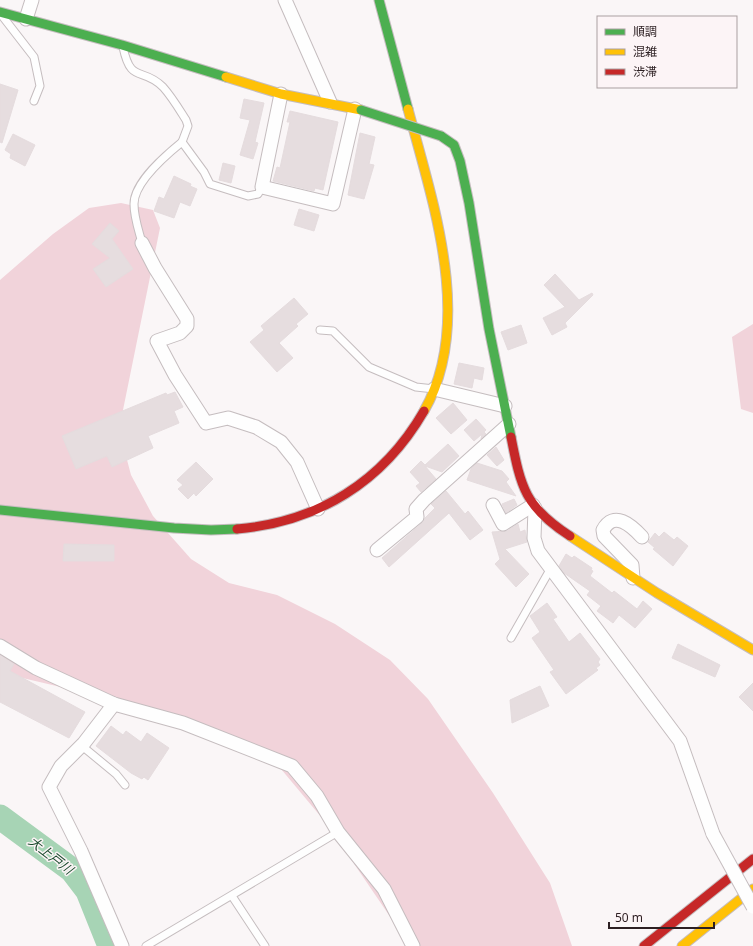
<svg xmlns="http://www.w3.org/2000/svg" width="753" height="946" font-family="'Noto Sans','Noto Sans JP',sans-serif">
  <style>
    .green { fill: #f1d3da }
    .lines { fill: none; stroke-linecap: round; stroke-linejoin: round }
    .river { stroke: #a7d4b5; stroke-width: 25 }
    .building { fill: #e6dddf; stroke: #e5dcde }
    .lane-casing { stroke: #c5bdbf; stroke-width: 9 }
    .street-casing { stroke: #c5bdbf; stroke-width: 15 }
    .fast-casing { stroke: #c5bdbf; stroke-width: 11 }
    .slow-casing { stroke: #c5bdbf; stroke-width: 11 }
    .jam-casing { stroke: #c5bdbf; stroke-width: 11 }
    .lane { stroke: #fefefe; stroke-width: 7 }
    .street { stroke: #fefefe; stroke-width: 13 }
    .fast { stroke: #4caf50; stroke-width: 9 }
    .slow { stroke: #ffc107; stroke-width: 9 }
    .jam { stroke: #c62828; stroke-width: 9 }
    .street-bridge-casing { stroke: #c5bdbf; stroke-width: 15; stroke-linecap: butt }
    .fast-bridge-casing { stroke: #c5bdbf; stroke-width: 11; stroke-linecap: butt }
    .street-bridge { stroke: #fefefe; stroke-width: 13 }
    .fast-bridge { stroke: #4caf50; stroke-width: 9 }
    .labels { text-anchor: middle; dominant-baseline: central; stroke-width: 3; stroke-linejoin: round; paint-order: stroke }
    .water-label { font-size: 13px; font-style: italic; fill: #184a2c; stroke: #fcf4f6 }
  </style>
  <rect width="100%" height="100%" fill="#faf6f7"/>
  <g class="green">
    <path d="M121,203L153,210L160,228L123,410L122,441L131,475L153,516L191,559L229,583L277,595L335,624L390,660L428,699L493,793L550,883L572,946H410L327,824L281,769L242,741L99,696L14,676L0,669V280L53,234L89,208Z"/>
    <path d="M753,324V413L741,409L732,337Z"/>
  </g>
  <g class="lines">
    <path class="river" d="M0,817L72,870L88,891L110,946"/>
  </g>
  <g class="building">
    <path d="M0,84L18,90L2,143L0,142Z"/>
    <path d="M244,99L264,103L255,142L258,143L253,159L240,155L250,120L240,118Z"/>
    <path d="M290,111L338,122L323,190L315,188L314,191L273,181L277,167L280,168L290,122H287Z"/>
    <path d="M360,133L375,137L369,164L374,165L364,199L348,195Z"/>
    <path d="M13,134L35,145L25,166L10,158L11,154L5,150Z"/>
    <path d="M223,163L235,166L231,183L219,180Z"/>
    <path d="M174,176L191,184L190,186L197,189L190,206L180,202L174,218L154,211L159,197L164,199Z"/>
    <path d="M299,209L319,215L314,231L294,225Z"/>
    <path d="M110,223L119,231L112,239L133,269L106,287L93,269L110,258L92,244Z"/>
    <path d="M555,274L579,300L592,293L593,295L565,323L567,327L552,335L543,318L565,307L544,285Z"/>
    <path d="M294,298L308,314L296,324L298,326L279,343L293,358L277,372L250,342L264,330L261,326Z"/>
    <path d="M521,325L527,343L508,350L501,332Z"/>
    <path d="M459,363L484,368L482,380L474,378L472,388L454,384Z"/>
    <path d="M175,392L183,407L174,411L179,423L148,436L153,448L112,467L107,456L76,469L62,436L166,393L167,395Z"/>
    <path d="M453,403L467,420L451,434L436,418Z"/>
    <path d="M476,419L486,430L484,432L486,434L481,439L482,434L474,441L464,430Z"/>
    <path d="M448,444L459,456L442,472L425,466L436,479L421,492L416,486L420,483L410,472L421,461L425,465Z"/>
    <path d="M496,447L504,460L497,466L487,455Z"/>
    <path d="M196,462L213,479L196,496L194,493L188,499L178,489L183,485L177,480Z"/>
    <path d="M477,463L502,471L509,479L506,482L516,496L467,480L471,469Z"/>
    <path d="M446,491L465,514L468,511L483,530L470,540L449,513L389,567L382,558L422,523L425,518L435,508L431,504Z"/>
    <path d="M514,499L517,505L506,513L502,504Z"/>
    <path d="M518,524L520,532L525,530L527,542L505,549L529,574L516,587L495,564L500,559L492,532L507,531Z"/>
    <path d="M664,532L674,540L677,537L688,546L673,566L653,549L655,548L648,542L655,533L659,537Z"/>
    <path d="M64,544L114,545V561H63Z"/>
    <path d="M566,554L572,558L574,556L592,568L591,570L593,571L590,576L612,593L614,591L637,609L643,601L652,609L635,628L619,615L613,623L597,611L601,606L587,595L590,591L564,573L559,566Z"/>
    <path d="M547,603L557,617L553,619L569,642L580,633L600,659L598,662L600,665L596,668L598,670L566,694L550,672L554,670L532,638L540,632L530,616Z"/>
    <path d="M678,644L720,665L715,677L672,658Z"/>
    <path d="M0,655L14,664L10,671L85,712L69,738L0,702Z"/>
    <path d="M753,683V711L739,697Z"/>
    <path d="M540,686L549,706L512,723L510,700Z"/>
    <path d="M111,726L123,735L126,731L141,742L147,733L169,748L148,780L144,777L142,779L131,773L96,746Z"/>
  </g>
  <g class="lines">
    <g class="lane-casing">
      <g id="lane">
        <path d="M3,17L34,57L40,86L34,101"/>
        <path d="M123,47C131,85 142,66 163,87C172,97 179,109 186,120L188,126L182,142"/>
        <path d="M142,243C139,231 134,218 134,204C134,182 166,155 182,142L204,172L210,184L248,196L258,194L262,187"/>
        <path d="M320,330L333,331L369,367L416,387L434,389"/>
        <path d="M511,638L551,568"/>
        <path d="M82,746L116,774L125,785"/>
        <path d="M232,896L265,946"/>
        <path d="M146,946L338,832"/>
      </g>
    </g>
    <g class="street-casing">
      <g id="street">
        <path d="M285,0L330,102"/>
        <path d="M26,19L32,0"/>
        <path d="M281,94L262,187L333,204L355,109"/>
        <path d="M142,243L155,268L187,319V326L180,333L157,341L175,375L206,423L228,418L256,427L281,442L297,462L318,509"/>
        <path d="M434,389L505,406"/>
        <path d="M493,505L503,524L533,505"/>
        <path d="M535,508L534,538L538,551L680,741L713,834"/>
        <path d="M377,550L417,517L416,509L424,500L509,424"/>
        <path d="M633,578L632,565L604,536L603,530C614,510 631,525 642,537"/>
        <path d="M0,646L36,668L114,704L183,723L292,766L317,796L338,832L384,889L413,946"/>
        <path d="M114,704L84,743L61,766L49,787L81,851L122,946"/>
      </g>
    </g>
    <g class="fast-casing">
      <g id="fast">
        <path d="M379,0L408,109"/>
        <path d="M0,12L122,45L226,77"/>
        <path d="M441,136L454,145L460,161L469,203L489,329L511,437"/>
        <path d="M0,510L174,528L211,530L237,529"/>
      </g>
    </g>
    <g class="slow-casing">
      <g id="slow">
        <path d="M226,77L281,94L361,110"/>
        <path d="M408,109C432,200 475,322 424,411"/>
        <path d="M570,536L657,593L753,650"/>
        <path d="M682,946L753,889"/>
      </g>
    </g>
    <g class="jam-casing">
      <g id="jam">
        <path d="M511,437C521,488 525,507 570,536"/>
        <path d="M237,529C318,522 383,482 424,411"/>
        <path d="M644,946L753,859"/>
      </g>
    </g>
    <use href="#lane" class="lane"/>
    <use href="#street" class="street"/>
    <use href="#fast" class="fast"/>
    <use href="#slow" class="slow"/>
    <use href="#jam" class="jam"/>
    <g class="street-bridge-casing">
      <path id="street-bridge" d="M713,834L753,907"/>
    </g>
    <g class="fast-bridge-casing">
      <path id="fast-bridge" d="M361,110L441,136"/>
    </g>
    <use href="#street-bridge" class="street-bridge"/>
    <use href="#fast-bridge" class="fast-bridge"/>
  </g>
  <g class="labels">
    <g class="water-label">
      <text transform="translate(51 855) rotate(38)">大上戸川</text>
    </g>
  </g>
  <rect x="597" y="16" width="140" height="72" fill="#fcf4f6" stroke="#a99fa1"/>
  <rect x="605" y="29" width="20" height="6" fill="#4caf50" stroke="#a99fa1"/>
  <text x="633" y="36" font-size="12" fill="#2c1f22">順調</text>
  <rect x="605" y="49" width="20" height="6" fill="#ffc107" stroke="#a99fa1"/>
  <text x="633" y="56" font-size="12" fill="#2c1f22">混雑</text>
  <rect x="605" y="69" width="20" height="6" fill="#c62828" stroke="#a99fa1"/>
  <text x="633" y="76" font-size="12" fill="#2c1f22">渋滞</text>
  <path d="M609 922v6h105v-6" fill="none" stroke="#2c1f22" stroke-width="2"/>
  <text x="615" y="922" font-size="12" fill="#2c1f22" stroke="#fcf4f6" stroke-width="3" paint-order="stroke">50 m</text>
</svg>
